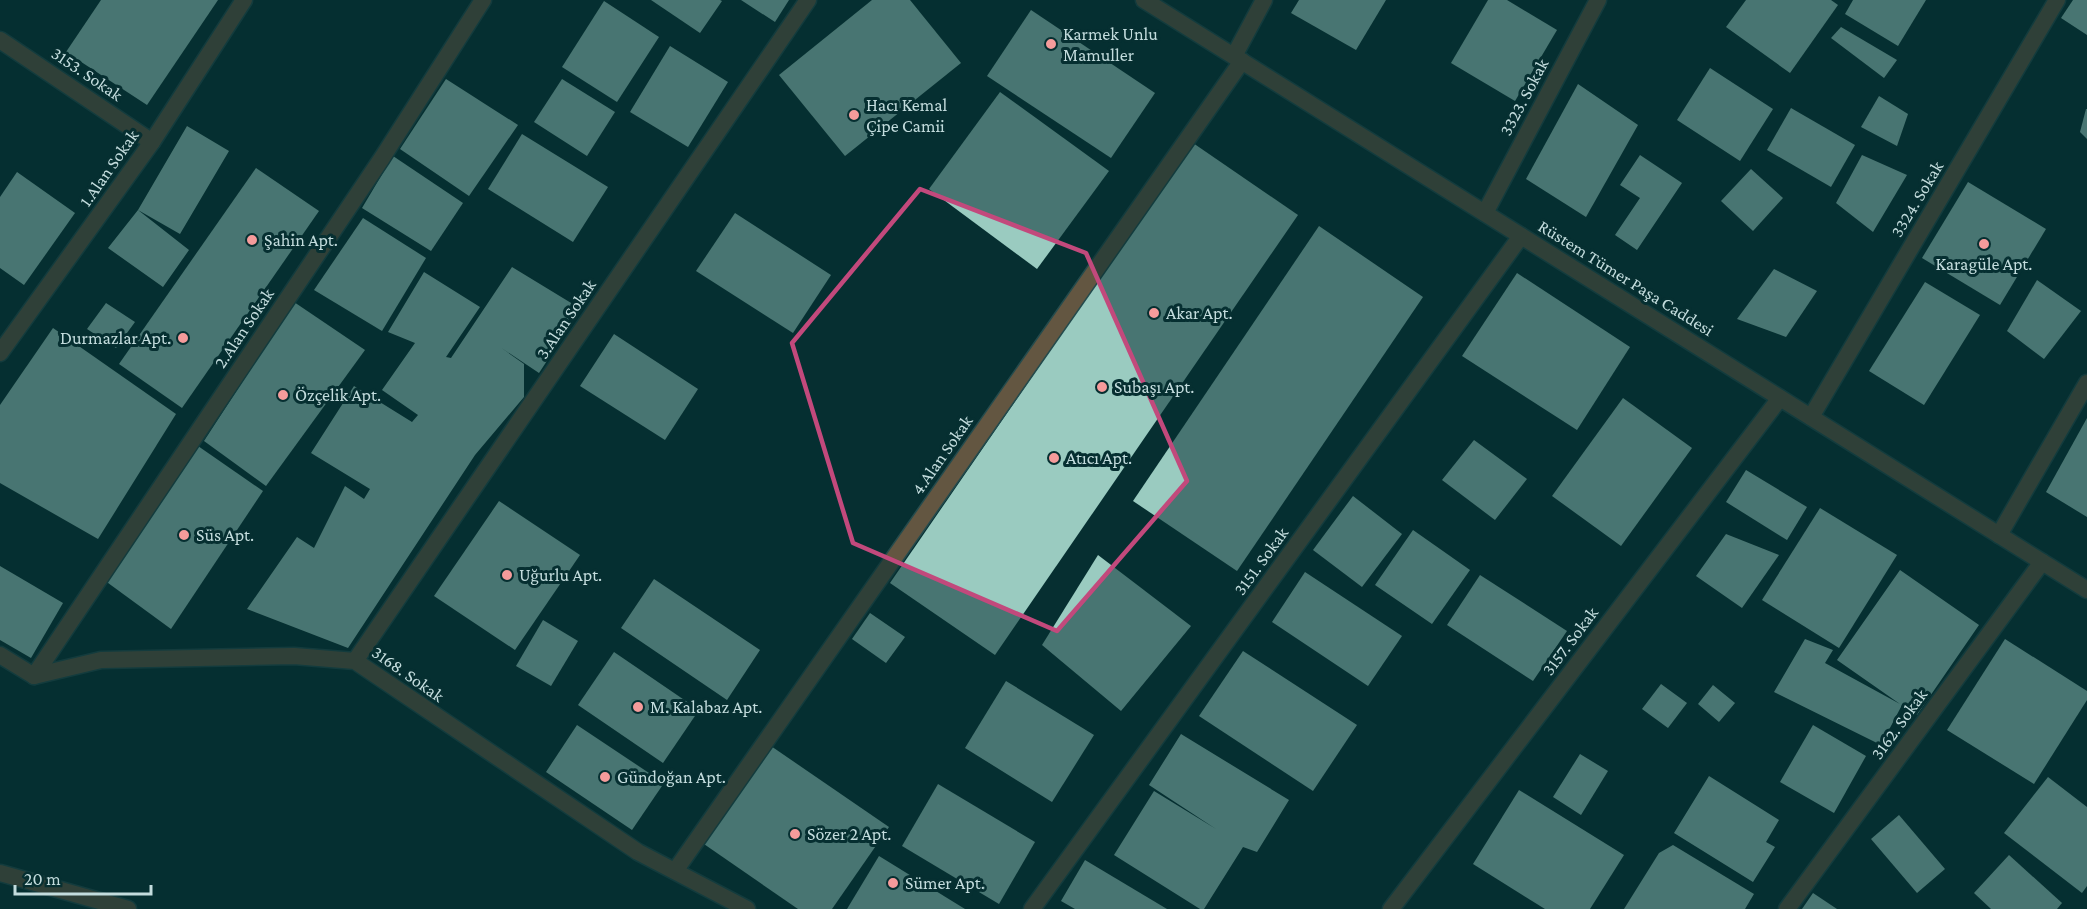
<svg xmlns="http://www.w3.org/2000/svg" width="2087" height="909" font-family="'Crimson Pro',serif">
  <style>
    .building { fill: #9acbc0 }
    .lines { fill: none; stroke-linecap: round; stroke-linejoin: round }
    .minor-casing { stroke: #244b4d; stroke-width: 19 }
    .tertiary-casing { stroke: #244b4d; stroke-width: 19 }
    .minor { stroke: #635641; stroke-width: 16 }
    .tertiary { stroke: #635641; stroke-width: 16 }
    .marked { fill: none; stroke: #c2497c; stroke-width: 4.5; stroke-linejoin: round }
    .poi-dot { fill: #f59b9b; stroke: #062f31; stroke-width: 2 }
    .labels { text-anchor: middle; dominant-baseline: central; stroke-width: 6; stroke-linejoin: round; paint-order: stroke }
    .poi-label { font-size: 18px; fill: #c3dcdd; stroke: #062f31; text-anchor: start }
    .street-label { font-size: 18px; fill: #c3dcdd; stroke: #062f31 }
  </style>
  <rect width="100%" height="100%" fill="#062f31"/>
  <g class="building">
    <path d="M101,0H218L147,105L66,52Z"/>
    <path d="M651,0H720L722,1L700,33Z"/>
    <path d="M741,0H789L775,22Z"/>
    <path d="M872,0H910L961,63L845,156L779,75Z"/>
    <path d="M1299,0H1386L1356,50L1291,13Z"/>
    <path d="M1488,0H1507L1557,30L1515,101L1451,63Z"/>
    <path d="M1746,0H1831L1838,5L1790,73L1726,27Z"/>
    <path d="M1853,0H1926L1898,46L1845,14Z"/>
    <path d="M2073,0H2087V35L2061,18Z"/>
    <path d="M604,1L659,37L617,102L562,67Z"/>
    <path d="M1031,10L1155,93L1111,158L987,76Z"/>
    <path d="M1841,27L1897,60L1884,78L1831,38Z"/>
    <path d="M670,46L728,82L688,147L630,112Z"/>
    <path d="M1710,68L1773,109L1740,161L1677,120Z"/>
    <path d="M446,79L518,125L469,196L400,149Z"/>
    <path d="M562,79L615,112L587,156L534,122Z"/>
    <path d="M1578,84L1638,125L1586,217L1526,179Z"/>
    <path d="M1000,92L1109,171L1037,269L929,189Z"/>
    <path d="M1879,96L1908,114L1897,146L1861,127Z"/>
    <path d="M1791,108L1855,145L1831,187L1767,150Z"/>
    <path d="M2086,109H2087V139L2080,132Z"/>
    <path d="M187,126L229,151L180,234L138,210L189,250L163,287L108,248L138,210Z"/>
    <path d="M522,134L608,187L573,242L488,189Z"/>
    <path d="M1193,143L1298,215L995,655L890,583Z"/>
    <path d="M1640,155L1682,183L1637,250L1615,235L1640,198L1620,185Z"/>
    <path d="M1862,155L1907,175L1873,232L1836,203Z"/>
    <path d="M393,156L463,203L431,251L362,208Z"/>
    <path d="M256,168L319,211L182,408L119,364Z"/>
    <path d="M1751,169L1783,198L1753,231L1721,201Z"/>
    <path d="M17,172L75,213L24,285L0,268V197Z"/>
    <path d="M1968,182L2046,229L2000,305L1922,258Z"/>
    <path d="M735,213L831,275L793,333L696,271Z"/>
    <path d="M363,218L426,258L382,331L314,290Z"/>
    <path d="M1319,226L1423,297L1237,571L1133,501Z"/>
    <path d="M512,267L581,309L539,373L500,347L524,364V397L475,455L348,648L247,609L297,537L314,548L345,486L364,499L370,489L311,453L354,386L412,422L418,415L382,390L415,343L388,332L424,272L480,307L446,357L451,358Z"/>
    <path d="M1774,269L1817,291L1786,337L1737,319Z"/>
    <path d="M1517,273L1630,347L1577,430L1462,356Z"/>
    <path d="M2037,280L2081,311L2044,359L2007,331Z"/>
    <path d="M1925,282L1980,315L1924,405L1869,371Z"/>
    <path d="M294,302L365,350L266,486L204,441Z"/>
    <path d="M106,303L135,322L116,348L87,329Z"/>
    <path d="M53,328L176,414L98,539L0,483V405Z"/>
    <path d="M614,334L698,389L665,440L580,386Z"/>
    <path d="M1623,398L1692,448L1621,546L1552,496Z"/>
    <path d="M2087,418V517L2046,492Z"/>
    <path d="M1474,440L1527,479L1495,520L1442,480Z"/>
    <path d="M198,446L263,491L171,629L104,580Z"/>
    <path d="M1746,470L1807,507L1787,540L1726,502Z"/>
    <path d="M1353,496L1402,534L1362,587L1313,550Z"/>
    <path d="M499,501L580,555L515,650L434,596Z"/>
    <path d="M1820,508L1897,555L1839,648L1762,600Z"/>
    <path d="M1413,530L1470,570L1432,624L1375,585Z"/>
    <path d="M1726,534L1779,555L1742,608L1696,576Z"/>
    <path d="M1098,555L1191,626L1121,711L1042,645Z"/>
    <path d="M0,566L63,603L31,658L0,640Z"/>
    <path d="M1900,570L1979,625L1917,715L1902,705L1881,745L1774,692L1805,639L1833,650L1825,663L1900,704L1837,660Z"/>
    <path d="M1305,572L1402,636L1368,686L1272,622Z"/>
    <path d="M1480,575L1567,631L1533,681L1447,625Z"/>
    <path d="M654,579L760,650L727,700L621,628Z"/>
    <path d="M870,613L905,637L886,663L852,639Z"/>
    <path d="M543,620L578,641L551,686L516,666Z"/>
    <path d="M2005,639L2087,691V700L2034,784L1947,730Z"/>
    <path d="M1243,651L1357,725L1313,791L1199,716Z"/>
    <path d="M614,652L699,710L663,763L578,705Z"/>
    <path d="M1006,681L1094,735L1052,802L965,748Z"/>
    <path d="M1661,684L1687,703L1668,728L1642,709Z"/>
    <path d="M1713,685L1735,703L1719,722L1698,704Z"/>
    <path d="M577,725L664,783L632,830L546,772Z"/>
    <path d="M1813,725L1866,756L1834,813L1780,782Z"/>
    <path d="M1181,734L1289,800L1257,852L1243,847L1204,909H1200L1114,855L1154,791L1216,829L1149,785Z"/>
    <path d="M768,744L889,827L832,909H798L701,842Z"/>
    <path d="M1580,754L1608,771L1581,815L1553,797Z"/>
    <path d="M1709,776L1779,820L1766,842L1775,847L1753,882L1674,833Z"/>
    <path d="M2048,777L2087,807V886L2082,893L2004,833Z"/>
    <path d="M938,784L1035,842L999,904L902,846Z"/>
    <path d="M1519,790L1624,855L1590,909H1545L1473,864Z"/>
    <path d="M1899,815L1945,869L1917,893L1871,839Z"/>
    <path d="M1673,845L1754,894L1745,909H1624L1659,853Z"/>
    <path d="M2009,855L2062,903L2057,909H1991L1974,893Z"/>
    <path d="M879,856L965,909H847Z"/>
    <path d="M1085,860L1167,909H1075L1061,901Z"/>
    <path d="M1813,893L1837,909H1802Z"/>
  </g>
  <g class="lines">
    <g class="minor-casing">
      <g id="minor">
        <path d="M0,40L152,142"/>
        <path d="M1234,56L1264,0"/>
        <path d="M1485,213L1598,0"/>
        <path d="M0,353L152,142L244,0"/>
        <path d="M1811,417L2057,0"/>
        <path d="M1999,535L2087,383"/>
        <path d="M0,655L34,676L101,660L294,656L355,661L638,852L747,909"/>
        <path d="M355,661L808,0"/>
        <path d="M34,676L382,158L483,0"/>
        <path d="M675,871L1242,61"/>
        <path d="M0,873L128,909"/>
        <path d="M1032,909L1521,236"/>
        <path d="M1391,909L1780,398"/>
        <path d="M1787,909L2042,562"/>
      </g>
    </g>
    <g class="tertiary-casing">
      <path id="tertiary" d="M1144,0L2087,590"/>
    </g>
    <use href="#minor" class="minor"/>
    <use href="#tertiary" class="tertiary"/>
  </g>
  <path d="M0 0H2087V909H0ZM920,189L1086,253L1187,481L1057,631L853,543L792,343Z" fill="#062f31" fill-opacity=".55" fill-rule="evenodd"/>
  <path class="marked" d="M920,189L1086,253L1187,481L1057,631L853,543L792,343Z"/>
  <g class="poi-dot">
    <circle cx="1051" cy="44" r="6"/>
    <circle cx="854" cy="115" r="6"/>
    <circle cx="252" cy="240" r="6"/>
    <circle cx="1984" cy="244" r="6"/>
    <circle cx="1154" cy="313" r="6"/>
    <circle cx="183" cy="338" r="6"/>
    <circle cx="1102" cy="387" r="6"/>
    <circle cx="283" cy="395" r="6"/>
    <circle cx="1054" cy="458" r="6"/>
    <circle cx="184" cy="535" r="6"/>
    <circle cx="507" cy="575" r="6"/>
    <circle cx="638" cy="707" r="6"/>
    <circle cx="605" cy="777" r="6"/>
    <circle cx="795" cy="834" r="6"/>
    <circle cx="893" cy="883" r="6"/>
  </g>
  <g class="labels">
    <g class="poi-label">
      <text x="1063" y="34">Karmek Unlu<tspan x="1063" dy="21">Mamuller</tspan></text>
      <text x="866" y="105">Hacı Kemal<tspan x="866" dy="21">Çipe Camii</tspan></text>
      <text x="264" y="240">Şahin Apt.</text>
      <text x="1984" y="264" text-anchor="middle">Karagüle Apt.</text>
      <text x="1166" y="313">Akar Apt.</text>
      <text x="171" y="338" text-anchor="end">Durmazlar Apt.</text>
      <text x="1114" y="387">Subaşı Apt.</text>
      <text x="295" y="395">Özçelik Apt.</text>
      <text x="1066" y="458">Atıcı Apt.</text>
      <text x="196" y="535">Süs Apt.</text>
      <text x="519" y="575">Uğurlu Apt.</text>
      <text x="650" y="707">M. Kalabaz Apt.</text>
      <text x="617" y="777">Gündoğan Apt.</text>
      <text x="807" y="834">Sözer 2 Apt.</text>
      <text x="905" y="883">Sümer Apt.</text>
    </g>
    <g class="street-label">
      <text transform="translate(87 74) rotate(34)">3153. Sokak</text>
      <text transform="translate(1524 97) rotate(-62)">3323. Sokak</text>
      <text transform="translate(109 168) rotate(-55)">1.Alan Sokak</text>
      <text transform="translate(1917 199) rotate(-59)">3324. Sokak</text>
      <text transform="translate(1626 278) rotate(32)">Rüstem Tümer Paşa Caddesi</text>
      <text transform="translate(566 319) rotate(-56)">3.Alan Sokak</text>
      <text transform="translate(244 328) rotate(-56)">2.Alan Sokak</text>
      <text transform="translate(942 455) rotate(-55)">4.Alan Sokak</text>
      <text transform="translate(1261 561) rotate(-54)">3151. Sokak</text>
      <text transform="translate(1570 641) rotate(-53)">3157. Sokak</text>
      <text transform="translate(408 674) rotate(35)">3168. Sokak</text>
      <text transform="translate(1899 724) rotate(-54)">3162. Sokak</text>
    </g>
  </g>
  <path d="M15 885v9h136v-9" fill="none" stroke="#c3dcdd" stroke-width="3"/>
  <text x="24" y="885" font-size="18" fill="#c3dcdd" stroke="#062f31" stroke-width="4.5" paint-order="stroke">20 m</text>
</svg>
